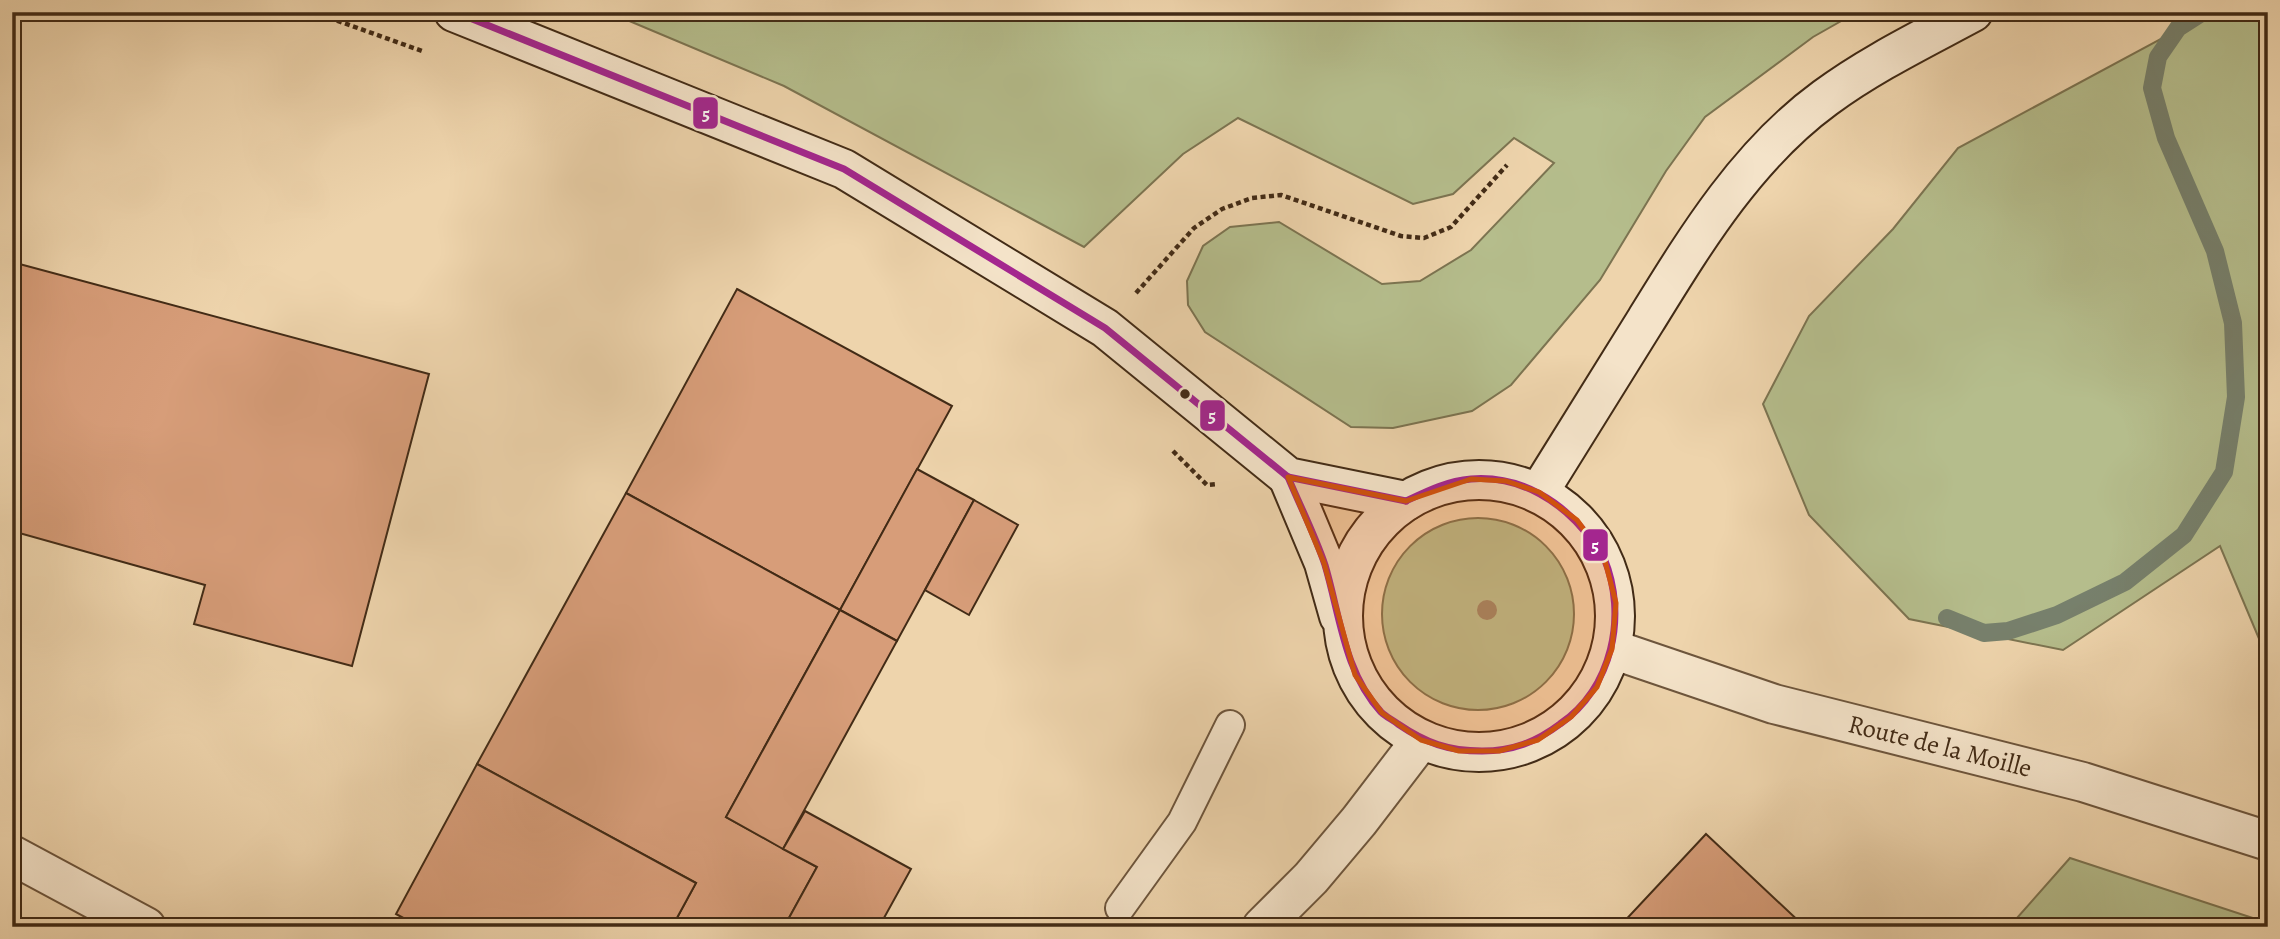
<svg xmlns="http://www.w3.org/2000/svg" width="2280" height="939" font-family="Alegreya,serif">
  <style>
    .green { fill: #b5bd8c; stroke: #7c7451; stroke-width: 2 }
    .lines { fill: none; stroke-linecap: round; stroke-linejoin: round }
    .stream { stroke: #77806c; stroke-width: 18 }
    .building { fill: #d79d79; stroke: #422b16; stroke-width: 2 }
    .lane-casing { stroke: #6d553c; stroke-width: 32 }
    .street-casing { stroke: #6d553c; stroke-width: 42 }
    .secondary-casing { stroke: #422b16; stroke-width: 42 }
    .path { stroke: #422b16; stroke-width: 4.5; stroke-dasharray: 5 3.5; stroke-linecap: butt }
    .lane { stroke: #f4e3c9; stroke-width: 28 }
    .street { stroke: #f4e3c9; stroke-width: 38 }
    .secondary { stroke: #f4e3c9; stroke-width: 38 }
    .bus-1-casing { stroke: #f4e3c9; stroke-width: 12 }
    .bus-1 { stroke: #a4268f; stroke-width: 7 }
    .tree { fill: #9c8767 }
    .marked { fill: #cf520e; fill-opacity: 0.2; stroke: #cf520e; stroke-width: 5; stroke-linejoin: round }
    .bus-dot { fill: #422b16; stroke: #f4e3c9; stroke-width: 2.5 }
    .labels { text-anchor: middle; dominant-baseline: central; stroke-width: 5; stroke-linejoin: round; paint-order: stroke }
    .street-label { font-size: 26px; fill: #422b16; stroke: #f4e3c9 }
    .line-badge { stroke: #f4e3c9; stroke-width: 2.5 }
    .badge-label { font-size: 19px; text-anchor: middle; font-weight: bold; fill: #fff }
  </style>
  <rect width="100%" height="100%" fill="#eed4ac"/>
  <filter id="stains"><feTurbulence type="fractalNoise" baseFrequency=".00286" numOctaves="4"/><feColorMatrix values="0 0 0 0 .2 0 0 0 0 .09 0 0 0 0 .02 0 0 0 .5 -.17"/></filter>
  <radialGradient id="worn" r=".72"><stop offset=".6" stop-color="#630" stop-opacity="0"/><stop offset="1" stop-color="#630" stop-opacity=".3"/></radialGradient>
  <g class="green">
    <path d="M608,12H1857L1813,37L1705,117L1666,171L1600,280L1511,385L1472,411L1393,428L1351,427L1205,332L1188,305L1187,281L1203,246L1230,227L1279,222L1382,284L1420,281L1471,250L1554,163L1514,138L1453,194L1413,204L1238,118L1183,154L1084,247L784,86Z"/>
    <path d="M2203,12H2268V660L2220,546L2063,650L1909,619L1809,515L1763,404L1809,316L1893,229L1958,148L2174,32Z"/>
    <circle cx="1478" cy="614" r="96"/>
    <path d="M2070,858L2268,923V927H2009Z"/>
  </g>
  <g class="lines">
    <path class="stream" d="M1947,618L1984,633L2008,631L2057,615L2125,582L2184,535L2224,472L2236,397L2233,323L2215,251L2166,138L2152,88L2158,57L2178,28L2203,12"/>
  </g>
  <g class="building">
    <path d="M12,262L429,374L352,666L194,624L205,585L12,531Z"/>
    <path d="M737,289L952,406L840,610L626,493Z"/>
    <path d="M917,469L974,500L897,641L840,610Z"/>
    <path d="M626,493L840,610L726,817L817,867L784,927H672L696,883L477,764Z"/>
    <path d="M974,500L1018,525L969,615L925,590Z"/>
    <path d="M840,610L897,641L783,849L726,817Z"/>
    <path d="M477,764L696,883L672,927H420L396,914Z"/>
    <path d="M805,811L911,869L879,927H784L817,867L783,849Z"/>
    <path d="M1706,834L1805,927H1619Z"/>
  </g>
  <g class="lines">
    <g class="lane-casing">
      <path id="lane" d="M1120,908L1182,822L1230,725"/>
    </g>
    <g class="street-casing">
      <g id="street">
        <path d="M1612,649L1774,704L2083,782L2268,841"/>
        <path d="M12,855L146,927"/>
        <path d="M1262,927L1311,878L1359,821L1421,740"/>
      </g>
    </g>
    <g class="secondary-casing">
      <g id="secondary">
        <path d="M454,12L844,169L1105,328L1288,477L1406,501"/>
        <path d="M1288,477L1324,563L1339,616"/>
        <circle cx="1479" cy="616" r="136"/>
        <path d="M1539,492C1574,435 1610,378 1646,320C1696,239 1747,155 1825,98C1871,64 1923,39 1973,12"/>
      </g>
    </g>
    <g class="path">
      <path d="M313,12L422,51"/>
      <path d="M1136,293L1194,228L1222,209L1252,198L1281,195L1401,236L1424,238L1451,227L1507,165"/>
      <path d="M1173,451L1207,485L1217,484"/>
    </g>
    <use href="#lane" class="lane"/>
    <use href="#street" class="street"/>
    <use href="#secondary" class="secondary"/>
    <g class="bus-1-casing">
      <g id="bus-1">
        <path d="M455,12L844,169L1105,328L1288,477L1406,501"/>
        <path d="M1288,477C1300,506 1315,535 1325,565C1340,615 1344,672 1381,712C1386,717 1393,720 1398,724C1426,743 1448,751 1482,751C1513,751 1536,742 1560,724C1612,688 1628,616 1604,558C1602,552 1596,546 1592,541C1564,502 1521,475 1471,479C1447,481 1427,491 1406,501"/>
      </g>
    </g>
    <use href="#bus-1" class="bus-1"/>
  </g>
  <circle class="tree" cx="1487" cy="610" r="10"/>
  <path class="marked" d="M1288,477L1406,501L1471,479L1506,481L1539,492L1577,520L1604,557L1616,603L1612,649L1597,687L1571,717L1538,740L1499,751H1459L1421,740L1382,713L1355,675L1324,563Z"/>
  <circle class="bus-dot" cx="1185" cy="394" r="6"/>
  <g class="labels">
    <g class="street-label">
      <text transform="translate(1940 746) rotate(14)">Route de la Moille</text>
    </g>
  </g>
  <g class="line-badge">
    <rect x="692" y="96" width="27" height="34" rx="7" fill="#a4268f"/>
    <rect x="1199" y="399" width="27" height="33" rx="7" fill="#a4268f"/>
    <rect x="1582" y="528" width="27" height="34" rx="7" fill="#a4268f"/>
  </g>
  <g class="badge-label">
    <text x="706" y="120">5</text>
    <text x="1212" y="422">5</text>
    <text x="1595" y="552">5</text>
  </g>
  <rect width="2280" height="939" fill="none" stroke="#eed4ac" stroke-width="42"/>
  <rect x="14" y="14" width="2252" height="911" fill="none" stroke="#422b16" stroke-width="3.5"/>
  <rect x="21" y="21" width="2238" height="897" fill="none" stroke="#422b16" stroke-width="2"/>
  <rect width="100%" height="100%" filter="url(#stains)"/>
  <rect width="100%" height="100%" fill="url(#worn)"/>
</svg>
